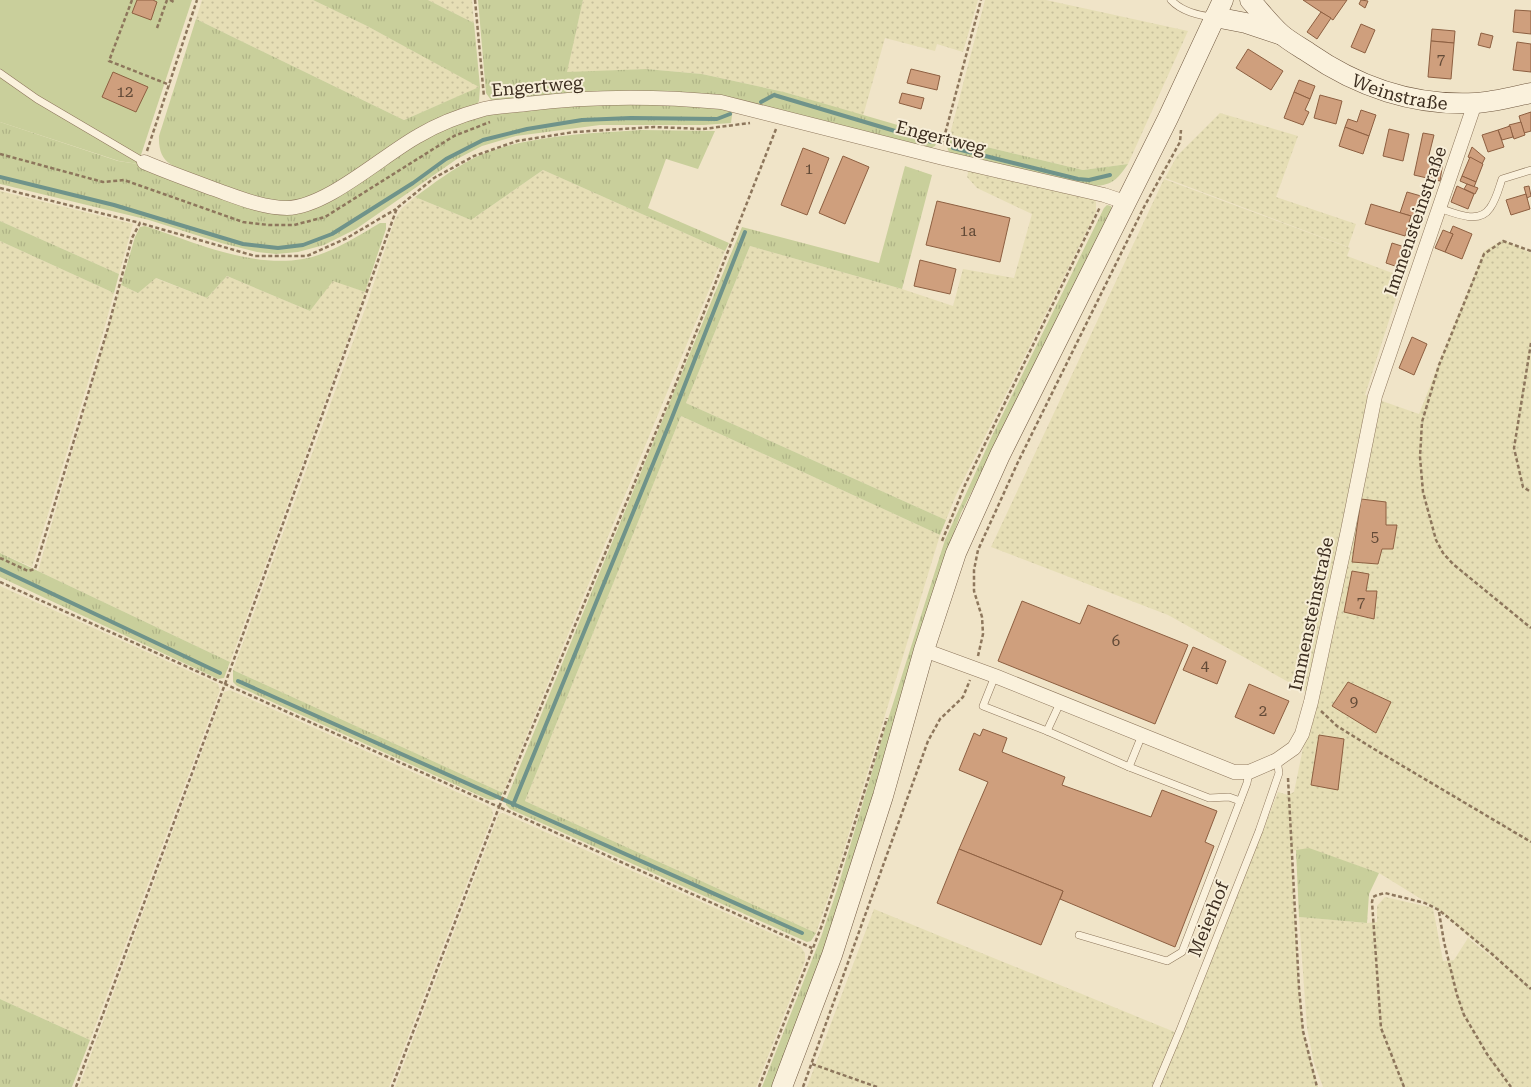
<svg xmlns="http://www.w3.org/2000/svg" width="1531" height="1087" font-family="'Roboto Serif',serif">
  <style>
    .farmland { fill: url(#farmland-dots) }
    .grass { fill: url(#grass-tufts) }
    .pitch { fill: #c9cf9b }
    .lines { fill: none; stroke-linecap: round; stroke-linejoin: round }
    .stream { stroke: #6f938a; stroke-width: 4 }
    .building { fill: #cf9f7d; stroke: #8d5f41 }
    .service-casing { stroke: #8d765c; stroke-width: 8 }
    .minor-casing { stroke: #8d765c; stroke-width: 15 }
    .secondary-casing { stroke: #6f573f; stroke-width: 21 }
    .path { stroke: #8d765c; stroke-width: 2.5; stroke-dasharray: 4 2.5; stroke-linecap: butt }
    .service { stroke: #faf1dc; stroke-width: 7 }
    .minor { stroke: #faf1dc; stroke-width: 14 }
    .secondary { stroke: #faf1dc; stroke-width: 20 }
    .labels { text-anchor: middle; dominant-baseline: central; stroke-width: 4; stroke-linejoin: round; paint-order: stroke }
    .number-label { font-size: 15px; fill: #624a37 }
    .street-label { font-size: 18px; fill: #3d2e20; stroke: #f7eed8 }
  </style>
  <defs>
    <pattern id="farmland-dots" width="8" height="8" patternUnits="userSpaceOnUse" patternTransform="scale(1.25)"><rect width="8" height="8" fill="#e6deb5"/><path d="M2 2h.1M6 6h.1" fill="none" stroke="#c6bf9b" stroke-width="1.8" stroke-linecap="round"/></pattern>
    <pattern id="grass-tufts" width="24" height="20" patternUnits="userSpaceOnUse" patternTransform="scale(1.25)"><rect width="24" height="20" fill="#c9cf9b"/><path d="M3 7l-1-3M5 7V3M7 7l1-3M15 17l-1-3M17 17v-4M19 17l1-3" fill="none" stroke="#aeb285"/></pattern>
  </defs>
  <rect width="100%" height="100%" fill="#f0e4c8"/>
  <g class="farmland">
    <path d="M202,0H313L367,26L480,87L404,120L196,19Z"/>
    <path d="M428,0H472L474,23Z"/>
    <path d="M583,0H978L963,52L937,44L935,51L885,38L863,116L784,92L702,74L646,69L566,73Z"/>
    <path d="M985,0H1046L1188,31L1128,164L1083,170L949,138Z"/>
    <path d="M1220,113L1298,136L1276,197L1356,224L1348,247L1165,178L1177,156Z"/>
    <path d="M969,169L1091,197L1096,202V212L956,495L946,520L686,403L750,246L902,289L953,306L963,269L1014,278L1032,214L977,188L967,177Z"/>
    <path d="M543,170L725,251L503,793L233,670L368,301L395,219L402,208L415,197L471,220Z"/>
    <path d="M1164,179L1350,248L1347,256L1403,277L1365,395L1419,414L1484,251L1503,240L1531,253V1087H1323L1314,1063L1307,1028L1299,917L1367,923L1377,922V906L1385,897L1433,908L1443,961L1454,960L1468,938L1510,972L1439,910L1379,873L1309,849L1291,851L1299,988L1303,1031L1318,1087H807L874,909L1182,1035L1278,792L1288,795L1294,792L1303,748L1319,699L1168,615L991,547Z"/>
    <path d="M0,191L133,224L119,274L0,221Z"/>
    <path d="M0,241L114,293L103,333L32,567L0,553Z"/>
    <path d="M227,276L310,311L333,280L365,292L230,662L38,571L121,285L138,293L155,278L207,298Z"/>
    <path d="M681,416L940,535L838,869L816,933L525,801Z"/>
    <path d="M0,586L218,684L220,690L90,1040L0,999Z"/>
    <path d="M230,690L488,806L492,809L493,815L389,1087H79L224,692Z"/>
    <path d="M503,813L800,946L805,953V961L756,1087H395L499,814Z"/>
  </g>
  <g class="grass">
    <path d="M313,0H428L474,23L480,87L479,101L475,108C445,125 415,142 385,158C353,176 318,202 280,202C251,201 223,187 197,176C174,166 158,165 159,136L196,19L404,120L479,87L367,26Z"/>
    <path d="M478,0H583L567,72L646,69L702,74L784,92L939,137L935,146L929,149L743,102L496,103L491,100L486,93Z"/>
    <path d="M624,101L733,108L731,123L704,125H600L516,136L482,146L457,159L356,229L324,245L298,252L276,254L257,252L221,243L149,220L0,184V122L118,161L138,164L194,186L291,211L437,130L501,111Z"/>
    <path d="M641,130L715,131L698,169L666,159L648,208L729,243L725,251L543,170L471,220L415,197C434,183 454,168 476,157C521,136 591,133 641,130Z"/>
    <path d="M949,138L1083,170L1128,164C1114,184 1110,186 1085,186L953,155C945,150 947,145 949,138Z"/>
    <path d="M905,166L932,175L902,289L750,246L686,403L946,520L940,535L681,416L525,801L816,933L811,941L807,942L510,809L506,805V800L742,227L879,263Z"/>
    <path d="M1107,205L1111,206L1112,211L961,513L945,557L848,885L773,1087H762L821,937L837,890L883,735L945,540L992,436L1104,208Z"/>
    <path d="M0,221L119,274L114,293L0,241Z"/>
    <path d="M380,223H386V229L365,292L333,281L310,311L227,276L207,298L156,278L138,293L121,285L135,237L140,227L145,226C194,242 250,268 303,259C331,254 356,237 380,223Z"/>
    <path d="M0,553L230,662L224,678L218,679L0,577Z"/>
    <path d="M233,670L503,793C498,800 495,801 487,799L237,686L233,682Z"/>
    <path d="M1309,848L1379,873L1369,894L1367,923L1299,917L1296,850Z"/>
    <path d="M0,999L90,1040L72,1087H0Z"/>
  </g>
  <path class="pitch" d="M0,0H192L138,164L119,161L0,122Z"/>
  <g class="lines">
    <g class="stream">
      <path d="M761,102L774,95L932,142"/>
      <path d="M953,148L1078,179L1089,180L1110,175"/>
      <path d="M0,177L114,205L243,244L278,248L303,245L332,234L413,183L446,159L483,140L527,129L582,120L631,118L717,119L730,114"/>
      <path d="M0,569L220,673"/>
      <path d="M238,681L802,933"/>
      <path d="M513,805L671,420L745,232"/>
    </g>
  </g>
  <g class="building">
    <path d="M137,0H153L157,2L151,20L132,13Z"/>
    <path d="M1303,0H1347L1333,20Z"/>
    <path d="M1361,0L1368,1L1365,8L1359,4Z"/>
    <path d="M1515,10L1531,11V34L1513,32Z"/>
    <path d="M1321,12L1331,18L1317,39L1307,32Z"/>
    <path d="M1361,24L1375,30L1365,53L1351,47Z"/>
    <path d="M1432,29L1455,31L1454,43L1431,41Z"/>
    <path d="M1481,33L1493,36L1490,48L1478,45Z"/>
    <path d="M1431,41L1454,43L1451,79L1428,77Z"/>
    <path d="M1517,42L1531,44V72L1513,70Z"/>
    <path d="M1248,49L1283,71L1271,90L1236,68Z"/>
    <path d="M911,69L940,76L937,90L907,83Z"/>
    <path d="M113,72L148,87L136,112L102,97Z"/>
    <path d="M1299,80L1315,86L1310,99L1294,92Z"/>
    <path d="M1294,92L1310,99L1305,110L1309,112L1303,125L1284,118Z"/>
    <path d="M902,93L924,98L921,109L899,103Z"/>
    <path d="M1320,95L1342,101L1336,124L1314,118Z"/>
    <path d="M1361,110L1376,115L1369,136L1345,127L1348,119L1357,122Z"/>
    <path d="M1531,112V131L1524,133L1519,116Z"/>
    <path d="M1521,122L1525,135L1514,139L1509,125Z"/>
    <path d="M1510,126L1513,137L1502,140L1498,130Z"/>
    <path d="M1345,127L1369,136L1363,154L1339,146Z"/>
    <path d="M1389,129L1409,134L1403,161L1383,156Z"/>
    <path d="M1498,130L1504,147L1488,152L1482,135Z"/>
    <path d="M1423,133L1434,135L1428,159L1443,162L1440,181L1414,175Z"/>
    <path d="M1472,147L1485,158L1482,164L1468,157Z"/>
    <path d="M803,148L829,158L807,215L781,205Z"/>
    <path d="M843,156L869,167L845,224L819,213Z"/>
    <path d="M1470,157L1483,164L1476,182L1462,176Z"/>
    <path d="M1462,176L1476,182L1474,187L1460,181Z"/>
    <path d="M1467,184L1478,188L1475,194L1464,189Z"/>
    <path d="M1457,186L1474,194L1468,209L1451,202Z"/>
    <path d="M1529,186L1531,196L1527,198L1524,187Z"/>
    <path d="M1407,192L1421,196L1415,217L1400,213Z"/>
    <path d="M1526,194L1530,209L1511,215L1506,200Z"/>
    <path d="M937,201L1010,218L1000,262L926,245Z"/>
    <path d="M1371,204L1411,216L1405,236L1365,224Z"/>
    <path d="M1453,226L1472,234L1462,259L1445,252L1453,234L1450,233Z"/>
    <path d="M1443,230L1453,234L1445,252L1435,248Z"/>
    <path d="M1392,243L1411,249L1404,269L1386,263Z"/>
    <path d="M920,260L956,269L950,294L914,286Z"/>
    <path d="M1412,337L1427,344L1414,375L1399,368Z"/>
    <path d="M1361,499L1386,502V525H1397L1393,549H1382L1378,564L1352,562Z"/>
    <path d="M1352,571L1369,574L1366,591H1377L1374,619L1344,612Z"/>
    <path d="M1022,601L1080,624L1088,605L1188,645L1155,724L998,661Z"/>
    <path d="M1193,647L1226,661L1217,684L1183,670Z"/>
    <path d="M1348,682L1391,702L1376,733L1332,706Z"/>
    <path d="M1249,684L1289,701L1274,734L1235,717Z"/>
    <path d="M983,729L1007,738L1002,752L1065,777L1062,785L1151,817L1162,790L1217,811L1205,842L1214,846L1175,947L1060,899L1063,891L959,849L988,782L959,770L974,733L980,736Z"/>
    <path d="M1319,735L1344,739L1338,790L1311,785Z"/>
    <path d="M959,849L1063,891L1041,945L937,903Z"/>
  </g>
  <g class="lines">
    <g class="service-casing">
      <g id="service">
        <path d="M1171,0C1181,11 1199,16 1214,17"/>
        <path d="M0,73L37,99L144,162"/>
        <path d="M1439,208C1454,213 1479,225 1490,208C1496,200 1499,188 1502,179L1531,170"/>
        <path d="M995,676L983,706L1047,731L1129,767L1209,798L1229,797L1240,801"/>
        <path d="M1047,731L1060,703"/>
        <path d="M1129,767L1142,735"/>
        <path d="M1079,935L1167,961L1182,952L1247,783L1249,772"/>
        <path d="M1156,1087L1180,1030L1259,831L1279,773L1277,760"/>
      </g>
    </g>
    <g class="minor-casing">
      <g id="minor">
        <path d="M144,162C167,172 190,180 214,189C237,197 262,208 287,208C327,207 382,156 418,136C438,124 462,115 484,109C497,106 512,106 526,104C590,96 657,96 721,102L943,158L1104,195L1125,202"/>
        <path d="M924,650L995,676L1234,772H1249L1277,760L1294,748L1302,734L1311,702L1348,530L1375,396L1475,103"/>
      </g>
    </g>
    <g class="secondary-casing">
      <g id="secondary">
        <path id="s1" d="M1250,0C1260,11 1270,24 1281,34C1289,41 1300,47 1309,53C1358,87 1415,106 1475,103C1494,102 1512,97 1531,93"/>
        <path d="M1215,17L1246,23L1279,34"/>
        <path d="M782,1087L832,955L883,796L924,650L956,553L1000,455L1168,118L1223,0"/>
      </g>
    </g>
    <g class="path">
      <path d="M132,0L109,61L170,85"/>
      <path d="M170,0L174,2"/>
      <path d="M475,0L484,97"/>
      <path d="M157,28L167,0"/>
      <path d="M776,129L673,391L499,807L812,948"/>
      <path d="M942,145L981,0"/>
      <path d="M147,151L197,0"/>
      <path d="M0,154L103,182L124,180L243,222L269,225H294L325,217L454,136L490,122"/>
      <path d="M0,188L140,223"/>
      <path d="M1531,251L1503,241L1484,254L1439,365L1422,422L1420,457L1423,492L1436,540L1443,553L1453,564L1531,628"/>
      <path d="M1531,343L1514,448L1523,487L1531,492"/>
      <path d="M942,541L965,485L1100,207"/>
      <path d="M0,558L28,571L35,569L108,328L132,238L140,223L255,256H307L347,238L396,209"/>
      <path d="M0,582L225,684L397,208L434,178L474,156L517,141L574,132L654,127L703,129L750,123"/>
      <path d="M978,656L983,634L982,617L974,591V570L978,550L1018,462L1144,207L1180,142L1181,130"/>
      <path d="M1321,711L1337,726L1374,749L1531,842"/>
      <path d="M1288,778L1299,988L1303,1031L1317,1087"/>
      <path d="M1439,912L1444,942L1457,995L1464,1015L1487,1054L1511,1087"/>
      <path d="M812,1064L877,1087"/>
      <path d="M76,1087L225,684L499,807L392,1087"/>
      <path d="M759,1087L822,925L847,848L887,718"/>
      <path d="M803,1087L928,741L940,719L963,697L970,680"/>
      <path d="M1404,1087L1381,1028L1372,902L1373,897L1377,895L1385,893L1425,903L1439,910L1492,954L1531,989"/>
    </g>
    <use href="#service" class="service"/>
    <use href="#minor" class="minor"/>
    <use href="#secondary" class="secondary"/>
  </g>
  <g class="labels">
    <g class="number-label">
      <text x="1441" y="59">7</text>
      <text x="125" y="92">12</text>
      <text x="809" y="169">1</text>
      <text x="968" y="231">1a</text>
      <text x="1375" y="537">5</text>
      <text x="1361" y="602">7</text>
      <text x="1116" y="641">6</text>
      <text x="1205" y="666">4</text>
      <text x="1354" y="702">9</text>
      <text x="1263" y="711">2</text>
    </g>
    <g class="street-label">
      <text transform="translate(537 86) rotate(-5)">Engertweg</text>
      <text stroke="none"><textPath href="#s1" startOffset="180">Weinstraße</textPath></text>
      <text transform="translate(941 137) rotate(14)">Engertweg</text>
      <text transform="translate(1415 221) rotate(-71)">Immensteinstraße</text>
      <text transform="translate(1311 614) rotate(-78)">Immensteinstraße</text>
      <text transform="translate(1208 919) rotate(-68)">Meierhof</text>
    </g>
  </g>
</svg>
